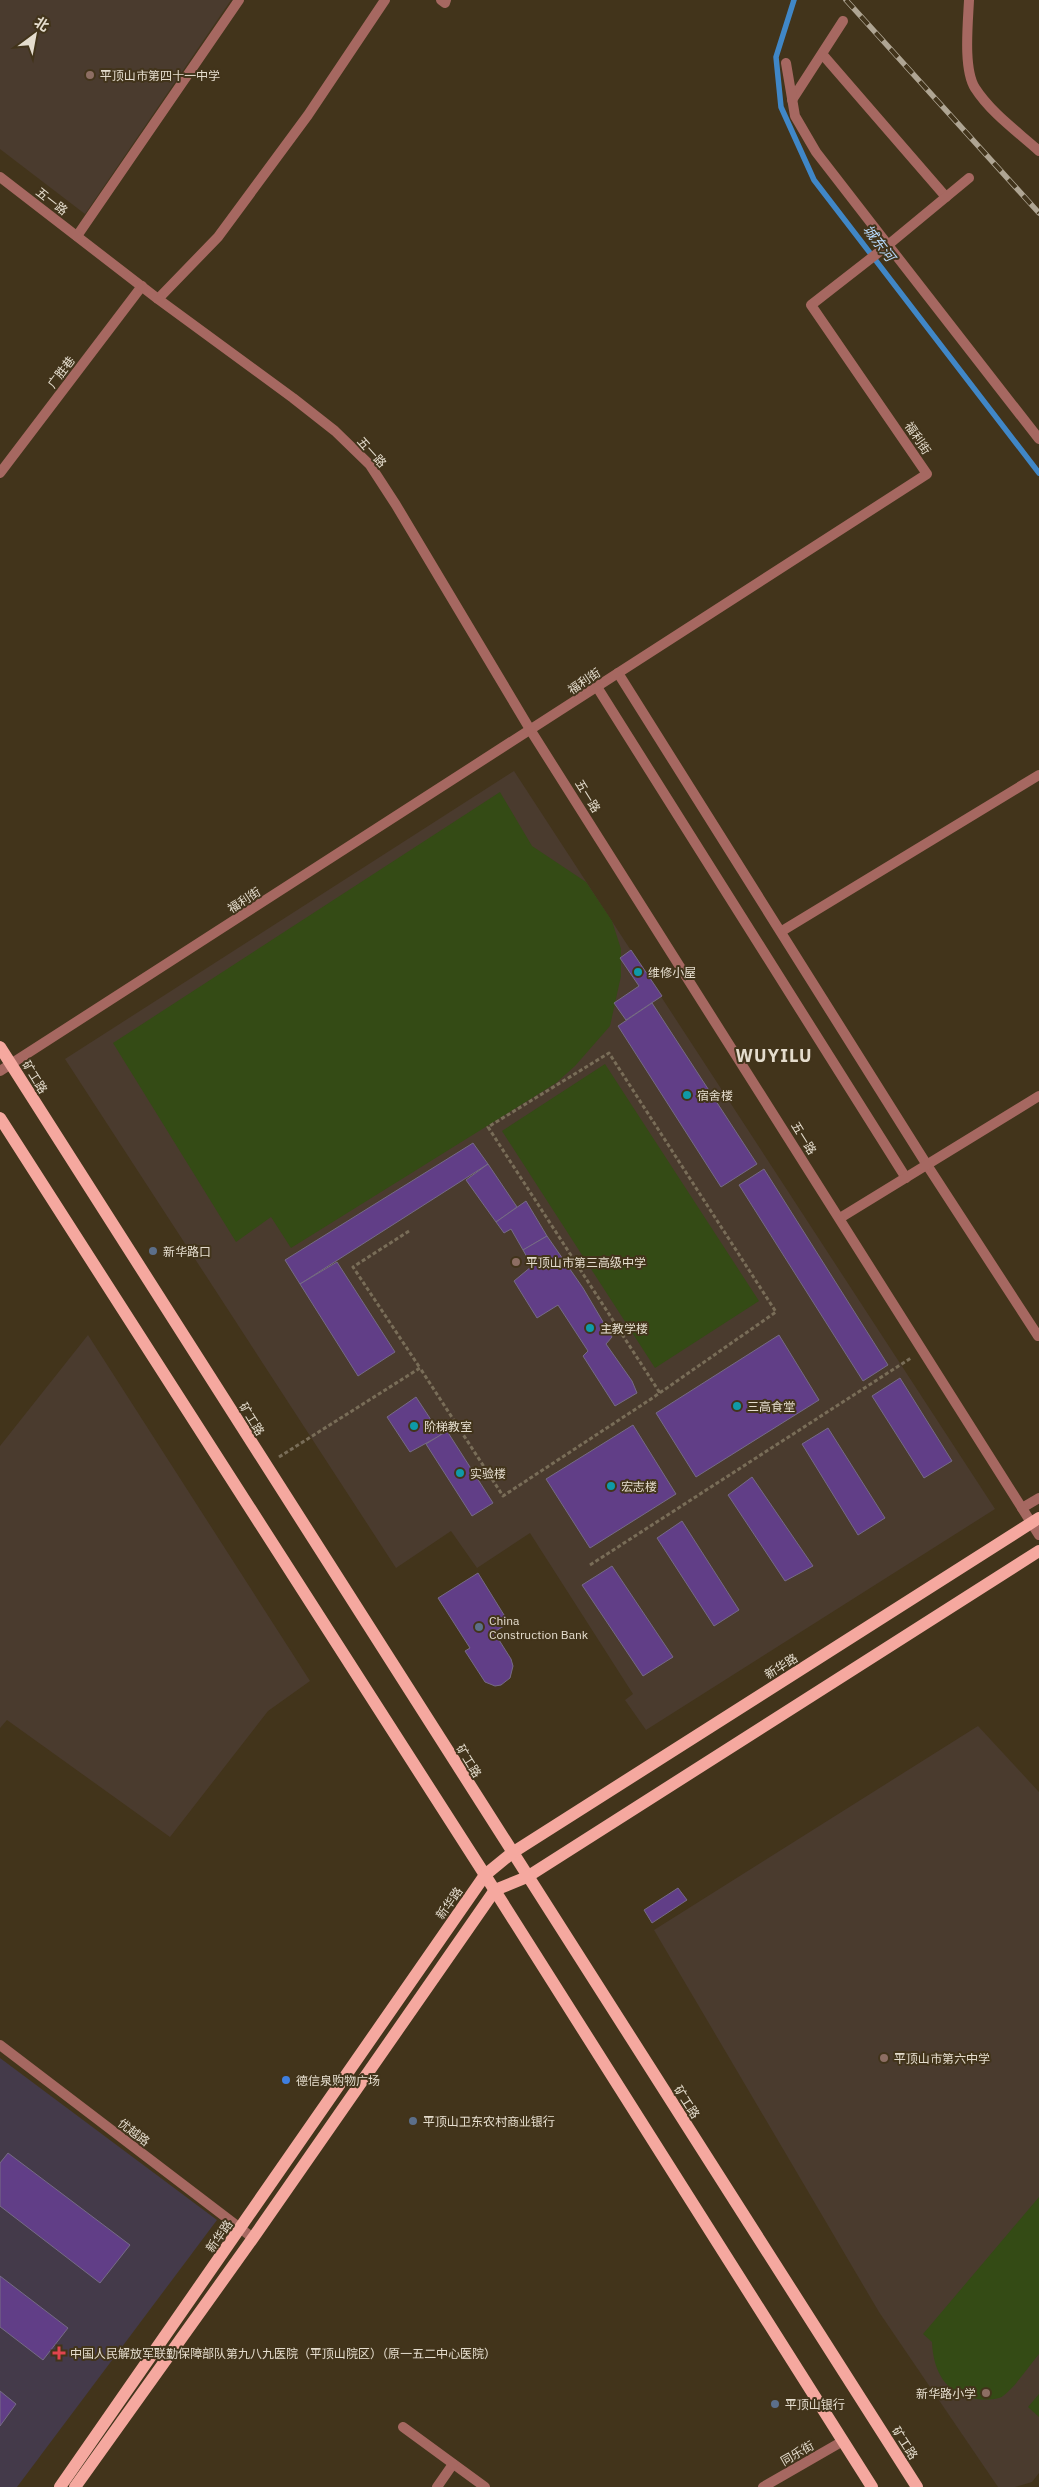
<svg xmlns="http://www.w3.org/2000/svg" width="1039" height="2487" font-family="'IBM Plex Sans','Noto Sans SC',sans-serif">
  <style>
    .education { fill: #4a3b2e }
    .medical { fill: #443a4a }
    .green { fill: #344b15 }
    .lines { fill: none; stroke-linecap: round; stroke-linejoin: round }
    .stream { stroke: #4087c7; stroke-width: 5.5 }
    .building { fill: #613e87; stroke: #766b86 }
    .path { stroke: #796d58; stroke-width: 3; stroke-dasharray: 4 2.5; stroke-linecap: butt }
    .service { stroke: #a66861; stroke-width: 10 }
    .minor { stroke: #a66861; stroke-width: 10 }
    .tertiary { stroke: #a66861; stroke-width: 10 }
    .primary { stroke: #f5a89f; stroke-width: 12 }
    .rail-casing { stroke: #afa593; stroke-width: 5.5 }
    .rail { stroke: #42341b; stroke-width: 4; stroke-dasharray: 11; stroke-linecap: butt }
    .education-dot { fill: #8d6e63; stroke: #42341b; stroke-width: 2 }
    .culture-dot { fill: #0f9aa8; stroke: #42341b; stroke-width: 2 }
    .service-dot { fill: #5c6f8a; stroke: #42341b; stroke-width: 2 }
    .shop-dot { fill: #3f7fe0; stroke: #42341b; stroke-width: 2 }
    .health-dot { fill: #e0444e; stroke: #42341b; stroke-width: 2 }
    .labels { text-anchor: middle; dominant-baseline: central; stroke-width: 4; stroke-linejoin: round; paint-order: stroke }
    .poi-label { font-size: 12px; fill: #e5ddce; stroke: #42341b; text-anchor: start }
    .street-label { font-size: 12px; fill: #e5ddce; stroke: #42341b }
    .water-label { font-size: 14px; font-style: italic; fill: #b9dcff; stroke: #42341b }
    .district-label { font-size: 18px; font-weight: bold; letter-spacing: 1px; fill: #e5ddce; stroke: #42341b }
  </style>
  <rect width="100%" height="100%" fill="#42341b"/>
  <g class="education">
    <path d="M0,0H231L85,214L0,149Z"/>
    <path d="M514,771L995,1509L646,1730L625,1700L633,1694L530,1533L477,1568L451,1531L396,1568L65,1059Z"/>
    <path d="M88,1335L310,1681L268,1711L170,1837L7,1720L0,1728V1446Z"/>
    <path d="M978,1726L1039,1792V2473L1032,2482L1015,2487H998L879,2312L654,1930Z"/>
  </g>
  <path class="medical" d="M0,2058L217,2220L17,2487H0Z"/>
  <g class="green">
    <path d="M500,792L532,846L586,882L612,921L621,949V976L610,1026L575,1066L556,1083L291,1248L271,1217L236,1242L113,1043Z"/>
    <path d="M605,1064L759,1301L655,1368L502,1131Z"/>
    <path d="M1039,2197V2354C1028,2367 1017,2385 1003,2396C998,2400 984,2400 977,2399C946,2395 933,2371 932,2342L923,2334Z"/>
    <path d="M1039,2394V2417L1028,2407Z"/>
  </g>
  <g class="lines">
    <path class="stream" d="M794,0L776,57L781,107L814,180L1039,473"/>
  </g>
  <g class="building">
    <path d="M631,950L662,996L626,1020L614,1003L639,986L620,958Z"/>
    <path d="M652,1003L757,1164L721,1187L618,1026Z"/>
    <path d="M473,1143L488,1164L300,1284L285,1260Z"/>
    <path d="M488,1164L517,1207L496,1222L466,1180Z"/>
    <path d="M764,1169L888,1365L863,1381L739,1185Z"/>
    <path d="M526,1201L547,1236L523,1250L511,1229L504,1233L496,1222Z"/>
    <path d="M547,1236L583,1288L612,1337L606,1344L632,1381L637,1393L615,1406L583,1356L588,1351L558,1305L537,1318L514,1281L532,1266L523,1250Z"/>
    <path d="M337,1262L395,1352L358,1376L300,1284Z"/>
    <path d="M779,1335L819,1400L696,1477L656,1413Z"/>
    <path d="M900,1378L952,1461L924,1478L872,1396Z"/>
    <path d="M416,1397L441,1435L410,1452L387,1417Z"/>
    <path d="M633,1425L676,1494L590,1548L546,1479Z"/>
    <path d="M828,1428L885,1518L858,1535L802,1444Z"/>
    <path d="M447,1431L493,1503L472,1516L426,1444Z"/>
    <path d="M752,1477L813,1566L785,1581L728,1495Z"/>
    <path d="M682,1521L739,1610L714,1626L657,1538Z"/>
    <path d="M612,1566L673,1657L643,1676L582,1585Z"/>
    <path d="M478,1573L509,1623L494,1632L511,1659L513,1666L510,1678L501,1685L495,1686L485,1682L465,1651L470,1648L438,1598Z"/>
    <path d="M678,1888L687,1900L652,1923L644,1910Z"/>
    <path d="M8,2153L130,2245L100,2283L0,2206V2163Z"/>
    <path d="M0,2276L68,2328L43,2360L0,2327Z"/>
    <path d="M0,2391L16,2404L0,2426Z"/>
  </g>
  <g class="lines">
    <g class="path">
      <path d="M409,1231L353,1267L420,1368"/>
      <path d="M279,1457L420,1368L503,1496L651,1399L776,1312L609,1053L488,1127L660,1393"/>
      <path d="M590,1565L911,1358"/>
    </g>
    <g class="service">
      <path d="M441,0L445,3L446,0"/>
      <path d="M823,55L946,197"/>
      <path d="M792,100L843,21"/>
      <path d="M77,236L239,0"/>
      <path d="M158,299L218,237L308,115L385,0"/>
      <path d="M618,673L927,1165L1038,1336"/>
      <path d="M597,687L906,1178"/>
      <path d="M782,931L1039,775"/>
      <path d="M0,1071L927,474L811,305L888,245L816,152L795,116L786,63"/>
      <path d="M840,1218L1039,1096"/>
      <path d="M403,2427L485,2487"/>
      <path d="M437,2487L453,2464"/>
    </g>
    <g class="minor">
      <path d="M969,0C968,23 963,69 975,88C991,113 1018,132 1039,151"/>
      <path d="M969,178L888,245L1039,439"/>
      <path d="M0,473L142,286"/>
      <path d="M1022,1508L1039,1498"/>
      <path d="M763,2487L843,2441"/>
    </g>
    <g class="tertiary">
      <path d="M0,177L158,299L293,398L335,431L370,465L396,505L531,731L1039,1535"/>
      <path d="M0,2045L253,2238"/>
    </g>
    <g class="primary">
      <path d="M0,1047L917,2487"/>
      <path d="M0,1118L485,1875L872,2487"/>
      <path d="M60,2487L485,1875L512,1853L1039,1518"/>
      <path d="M75,2487L253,2238L495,1890L527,1877L1039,1551"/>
    </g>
    <g class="rail-casing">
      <path id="rail" d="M846,0L1039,213"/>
    </g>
    <use href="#rail" class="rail"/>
  </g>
  <g class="education-dot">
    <circle cx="90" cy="75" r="5"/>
    <circle cx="516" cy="1262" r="5"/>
    <circle cx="884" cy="2058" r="5"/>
    <circle cx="986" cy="2393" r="5"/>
  </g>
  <g class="culture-dot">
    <circle cx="638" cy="972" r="5"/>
    <circle cx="687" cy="1095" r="5"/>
    <circle cx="590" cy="1328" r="5"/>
    <circle cx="737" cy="1406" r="5"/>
    <circle cx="414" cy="1426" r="5"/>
    <circle cx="460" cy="1473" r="5"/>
    <circle cx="611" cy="1486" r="5"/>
  </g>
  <g class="service-dot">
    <circle cx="153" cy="1251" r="5"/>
    <circle cx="479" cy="1627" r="5"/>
    <circle cx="413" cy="2121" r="5"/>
    <circle cx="775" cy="2404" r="5"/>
  </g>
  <circle class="shop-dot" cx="286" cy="2080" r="5"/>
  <path class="health-dot" d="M56.5 2345.5h5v5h5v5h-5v5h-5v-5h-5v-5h5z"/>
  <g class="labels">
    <g class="poi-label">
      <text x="100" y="75">平顶山市第四十一中学</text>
      <text x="648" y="972">维修小屋</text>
      <text x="697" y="1095">宿舍楼</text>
      <text x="163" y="1251">新华路口</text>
      <text x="526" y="1262">平顶山市第三高级中学</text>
      <text x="600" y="1328">主教学楼</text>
      <text x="747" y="1406">三高食堂</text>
      <text x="424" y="1426">阶梯教室</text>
      <text x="470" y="1473">实验楼</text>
      <text x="621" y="1486">宏志楼</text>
      <text x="489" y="1620">China<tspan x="489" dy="14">Construction Bank</tspan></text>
      <text x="894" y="2058">平顶山市第六中学</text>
      <text x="296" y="2080">德信泉购物广场</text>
      <text x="423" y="2121">平顶山卫东农村商业银行</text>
      <text x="70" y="2353">中国人民解放军联勤保障部队第九八九医院（平顶山院区）（原一五二中心医院）</text>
      <text x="976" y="2393" text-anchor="end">新华路小学</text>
      <text x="785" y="2404">平顶山银行</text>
    </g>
    <g class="street-label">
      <text transform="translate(52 201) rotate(38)">五一路</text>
      <text transform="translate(61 372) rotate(-53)">广胜巷</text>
      <text transform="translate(918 438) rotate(56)">福利街</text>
      <text transform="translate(372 452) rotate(48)">五一路</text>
      <text transform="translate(584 681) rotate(-34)">福利街</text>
      <text transform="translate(588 796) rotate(58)">五一路</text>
      <text transform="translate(244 900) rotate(-33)">福利街</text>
      <text transform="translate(35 1077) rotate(58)">矿工路</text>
      <text transform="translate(804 1138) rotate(58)">五一路</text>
      <text transform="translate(252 1419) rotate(58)">矿工路</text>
      <text transform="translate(781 1666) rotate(-32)">新华路</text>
      <text transform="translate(469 1761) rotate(58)">矿工路</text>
      <text transform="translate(449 1903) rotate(-55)">新华路</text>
      <text transform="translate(687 2102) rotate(57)">矿工路</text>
      <text transform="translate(134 2132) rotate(37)">优越路</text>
      <text transform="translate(219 2236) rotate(-55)">新华路</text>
      <text transform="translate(905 2443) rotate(57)">矿工路</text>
      <text transform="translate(797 2453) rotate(-30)">同乐街</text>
    </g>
    <g class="water-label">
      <text transform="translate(879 243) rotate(52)">城东河</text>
    </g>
    <g class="district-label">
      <text x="774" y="1055">WUYILU</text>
    </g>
  </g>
  <g transform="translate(35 35) rotate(32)" stroke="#42341b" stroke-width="4" paint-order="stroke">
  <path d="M0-4L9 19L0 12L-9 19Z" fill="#e5ddce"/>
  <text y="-8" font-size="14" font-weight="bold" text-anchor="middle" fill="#e5ddce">北</text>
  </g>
</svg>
